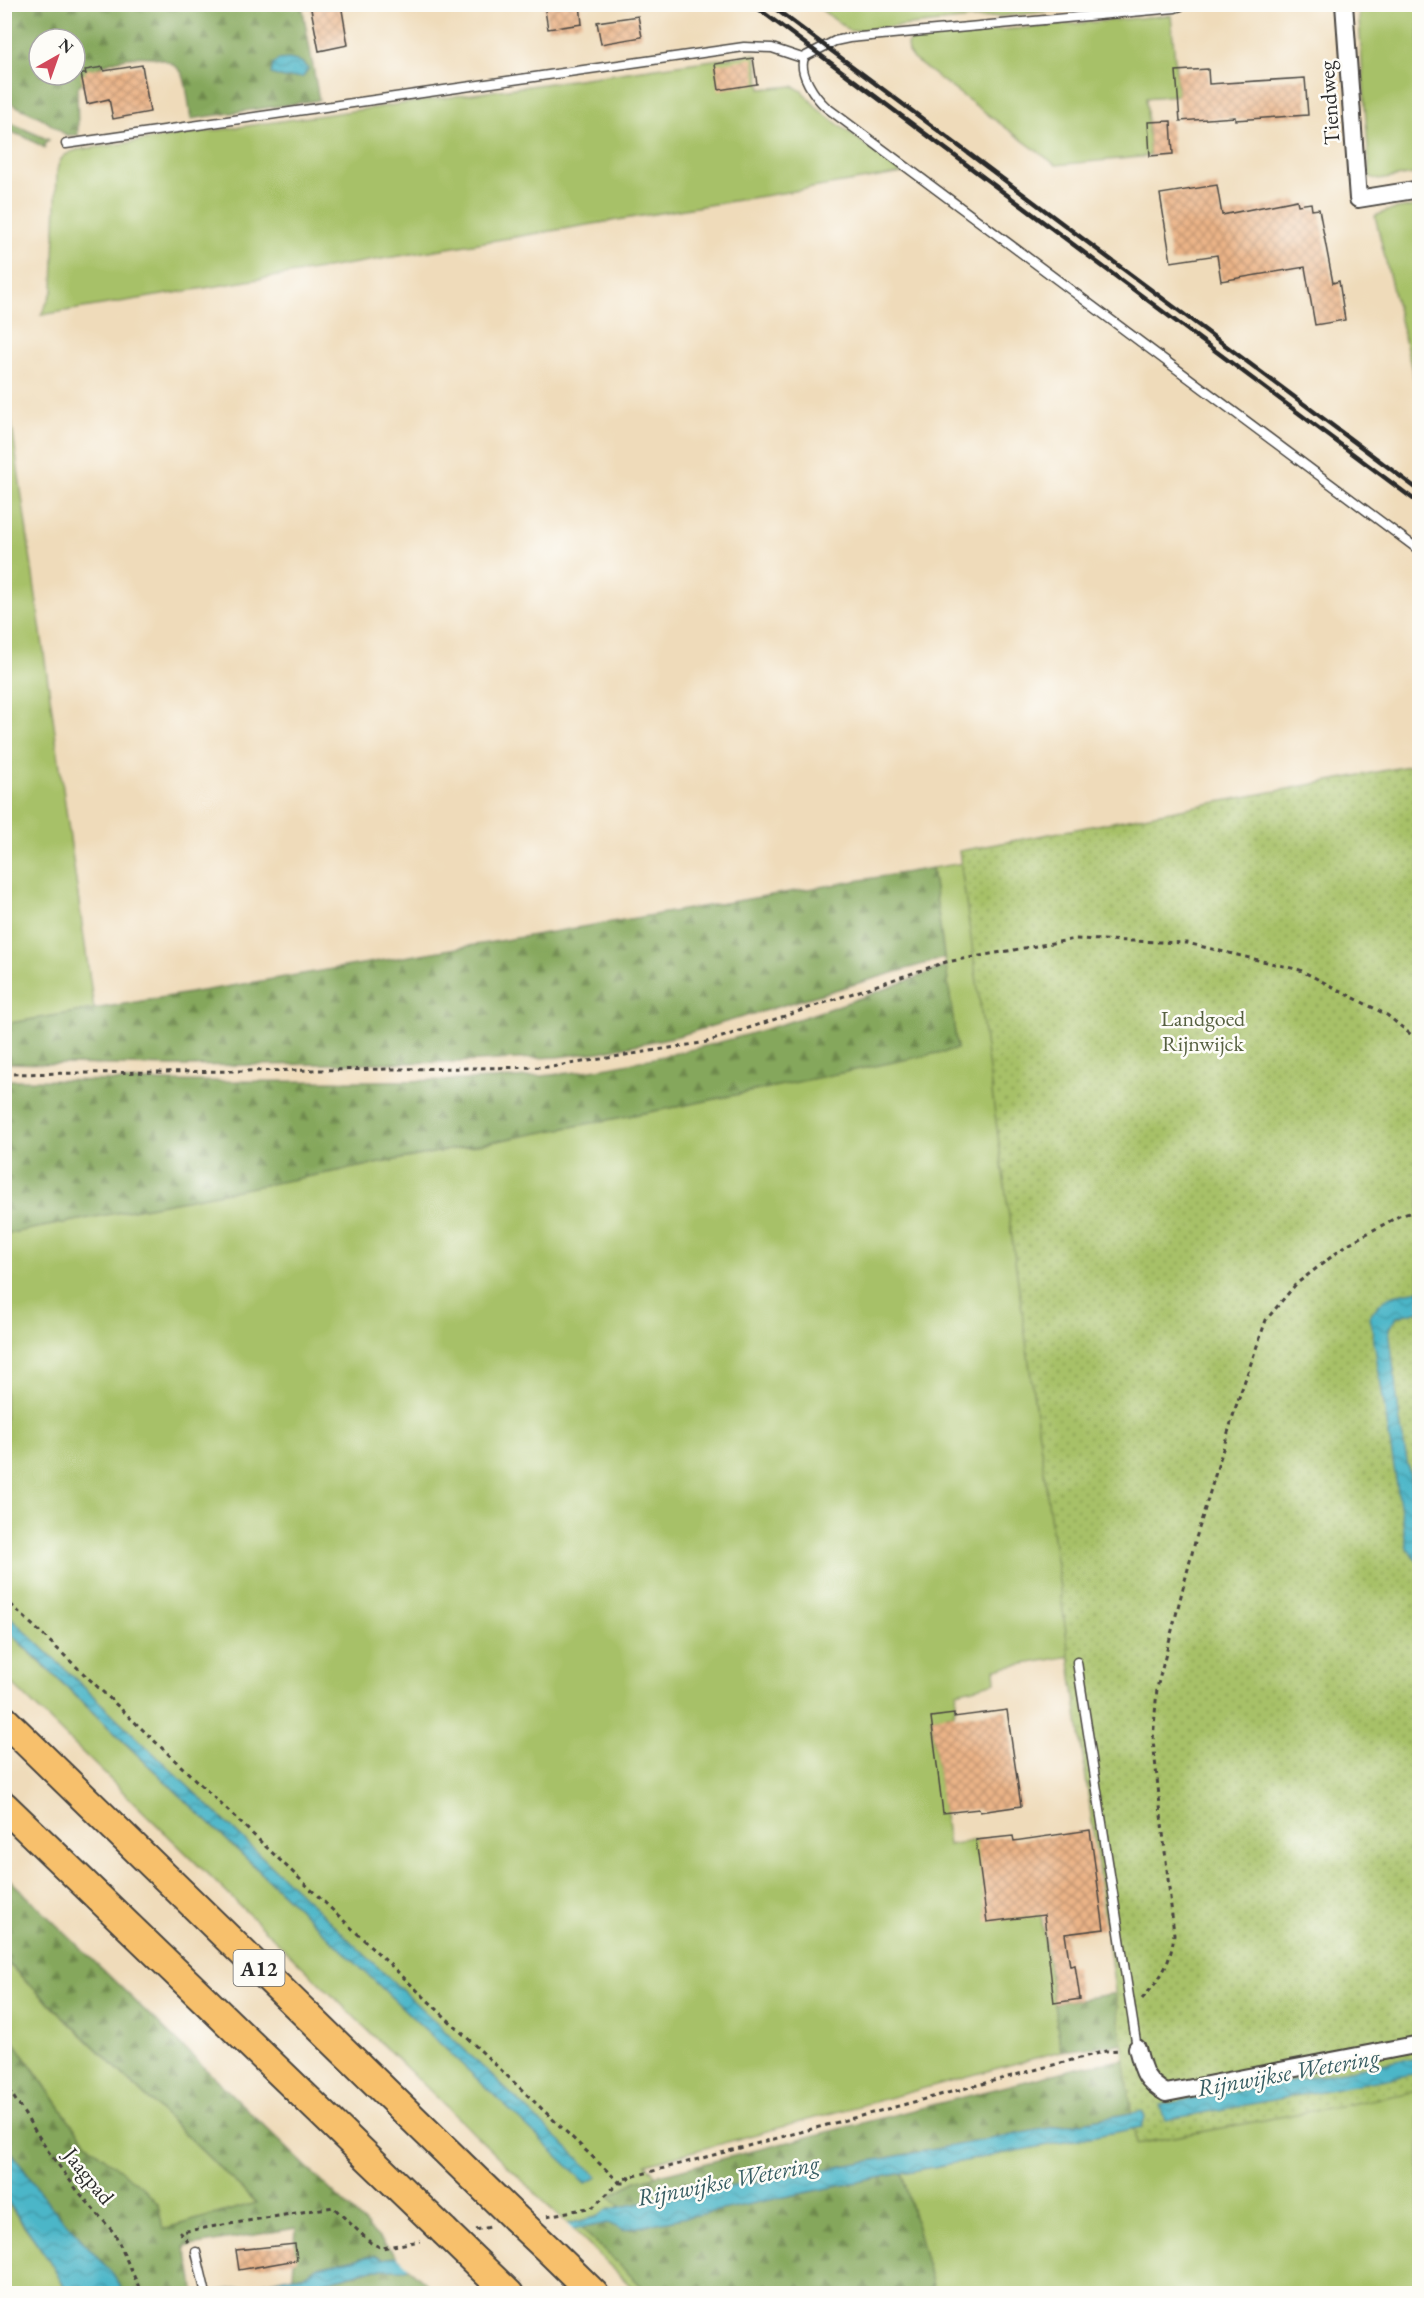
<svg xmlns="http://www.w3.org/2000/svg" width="1424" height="2298" font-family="'EB Garamond',serif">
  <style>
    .grass { fill: #a7c167; stroke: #697649; stroke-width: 1.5 }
    .forest { fill: url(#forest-firs); stroke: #586944; stroke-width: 1.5; fill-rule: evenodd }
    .park { fill: url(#park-dots); stroke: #697649; stroke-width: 1.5 }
    .water { fill: url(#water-waves); stroke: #3b707a; stroke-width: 1.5 }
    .pier { fill: #efdbba }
    .building { fill: url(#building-cross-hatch) }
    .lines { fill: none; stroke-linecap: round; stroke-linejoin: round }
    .lane-casing { stroke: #484540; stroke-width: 11 }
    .street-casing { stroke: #484540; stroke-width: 20 }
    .highway-casing { stroke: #484540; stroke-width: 32 }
    .path { stroke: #484540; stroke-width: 3; stroke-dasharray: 4.5 4.5; stroke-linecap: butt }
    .lane { stroke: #fff; stroke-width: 8 }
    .street { stroke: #fff; stroke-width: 16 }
    .highway { stroke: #f7c06c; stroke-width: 28 }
    .rail { stroke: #2b2b2b; stroke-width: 4.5 }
    .highway-bridge-casing { stroke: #484540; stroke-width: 32; stroke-linecap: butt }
    .highway-bridge { stroke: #f7c06c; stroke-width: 28 }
    .labels { text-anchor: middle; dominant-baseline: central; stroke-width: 5; stroke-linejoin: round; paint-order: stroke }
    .shield { fill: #fdfcf7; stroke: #6a6a68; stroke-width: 1.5 }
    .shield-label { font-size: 21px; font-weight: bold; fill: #2b2b2b }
    .street-label { font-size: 22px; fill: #2b2b2b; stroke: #fdfcf7 }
    .park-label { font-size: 22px; fill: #566040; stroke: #fdfcf7 }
    .water-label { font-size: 24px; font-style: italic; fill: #365c62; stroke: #fdfcf7 }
  </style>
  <defs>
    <pattern id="forest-firs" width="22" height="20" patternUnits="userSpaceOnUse" patternTransform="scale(1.5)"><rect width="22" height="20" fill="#85a75c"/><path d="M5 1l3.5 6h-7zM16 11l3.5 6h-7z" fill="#6d884c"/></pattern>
    <pattern id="park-dots" width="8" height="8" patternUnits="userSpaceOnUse" patternTransform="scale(1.5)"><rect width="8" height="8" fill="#a7c167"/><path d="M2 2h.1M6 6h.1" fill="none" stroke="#889d55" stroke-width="1.8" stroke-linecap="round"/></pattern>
    <pattern id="water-waves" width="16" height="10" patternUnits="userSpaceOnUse" patternTransform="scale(1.5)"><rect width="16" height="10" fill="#4bb6c8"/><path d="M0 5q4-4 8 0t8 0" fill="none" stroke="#3f94a3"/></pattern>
    <pattern id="building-cross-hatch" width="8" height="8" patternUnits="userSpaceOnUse" patternTransform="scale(1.5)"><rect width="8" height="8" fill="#ebb487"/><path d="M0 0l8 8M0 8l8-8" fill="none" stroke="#bf936f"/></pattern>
  </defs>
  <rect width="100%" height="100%" fill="#fdfcf7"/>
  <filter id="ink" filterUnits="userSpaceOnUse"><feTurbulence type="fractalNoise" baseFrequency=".0167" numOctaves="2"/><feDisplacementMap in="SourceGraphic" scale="12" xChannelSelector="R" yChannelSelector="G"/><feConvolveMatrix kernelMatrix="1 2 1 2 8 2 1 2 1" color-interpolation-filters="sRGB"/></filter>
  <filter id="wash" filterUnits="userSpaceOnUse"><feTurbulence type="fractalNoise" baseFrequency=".008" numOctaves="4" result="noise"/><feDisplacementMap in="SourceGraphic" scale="24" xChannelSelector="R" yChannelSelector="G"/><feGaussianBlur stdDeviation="1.35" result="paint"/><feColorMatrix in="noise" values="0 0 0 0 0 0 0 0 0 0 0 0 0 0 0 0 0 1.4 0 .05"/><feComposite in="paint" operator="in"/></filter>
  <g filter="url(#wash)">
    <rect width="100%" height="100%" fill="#efdbba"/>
    <g class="grass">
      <path d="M815,5H1112L850,31Z"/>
      <path d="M1358,5H1419V173L1379,180L1370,177Z"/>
      <path d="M1171,15L1178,95L1146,98L1150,156L1056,165L913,59L908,52L907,44L912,38Z"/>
      <path d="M755,54L761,89L793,86L802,91L819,110L903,173L41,315L53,290L57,171C59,158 64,154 77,150Z"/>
      <path d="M1419,205H1420L1419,399L1375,216L1387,211Z"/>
      <path d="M4,369L94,1009L5,1024H4Z"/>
      <path d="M975,861L1089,1653L995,1669L996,1682L957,1692L954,1714L931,1718L948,1845L976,1840L1041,1915L1061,2051L646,2164L656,2176L636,2181L611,2195L620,2207L606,2210L596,2217L567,2224L5,1677L4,1628L586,2182L597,2177L5,1612V1234L686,1105L957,1049L932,868Z"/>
      <path d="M4,1960L256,2203L163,2229L111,2164L92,2148L71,2123L5,2028Z"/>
      <path d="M1419,2073V2293H935L902,2173Z"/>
      <path d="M4,2198L49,2260L68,2293H5Z"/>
      <path d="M581,2228L649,2293H638L573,2230Z"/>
    </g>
    <g class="forest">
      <path d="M5,4L302,5L319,100L191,119C189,108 187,81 182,73C163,47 110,55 89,75C84,79 81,84 77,89L78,135H66L40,117L5,101ZM39,39H75V75H39Z"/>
      <path d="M4,120L49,140L45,143V148L25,137L5,130Z"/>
      <path d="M932,868L944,958L678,1036L600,1052L556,1057L458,1062L177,1066L5,1063V1024Z"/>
      <path d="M946,966L957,1049L686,1105L5,1234V1080C122,1081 239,1082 356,1081C434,1080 514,1082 591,1070C714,1050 830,1011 946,966Z"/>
      <path d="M5,1875L352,2211L398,2257L383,2259L376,2255L317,2267L303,2276H293L296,2228L184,2247L190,2264L195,2293H125L113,2274L47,2202L5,2142L4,2028L71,2123L92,2148L141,2186L158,2204L163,2229L256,2203L5,1960Z"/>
      <path d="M1118,1993L1127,2043L1061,2051L1054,2003Z"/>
      <path d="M1127,2059L1141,2111L620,2207L610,2196L636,2181L1077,2068Z"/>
      <path d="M902,2173L935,2293H649L581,2228L609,2223L623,2230Z"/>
      <path d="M409,2268L437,2293H296L281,2286L309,2282L321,2283L373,2269Z"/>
    </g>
    <path class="park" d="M1419,764V2091L1136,2144L959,851Z"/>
    <g class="water">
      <path d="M289,59L301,62L308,69L303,77L284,78L271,74L273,65L278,60Z"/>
      <path d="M1419,1290V1311L1397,1317L1389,1328L1400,1423L1419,1526V1562L1407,1549L1370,1316C1386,1292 1394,1295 1419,1290Z"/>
      <path d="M5,1612L598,2177L586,2183L5,1628Z"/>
      <path d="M1419,2057V2073L1165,2120L1160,2105Z"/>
      <path d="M1142,2111L1145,2117L1142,2127L902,2173L623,2230L608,2223L420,2259L406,2269H373L321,2283H293L244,2293L202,2294L246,2287L293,2276H303L317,2267L376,2255L383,2259L567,2224L596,2217L606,2210L620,2207Z"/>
      <path d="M4,2142L47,2202L113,2274L125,2293H68L49,2260L5,2198Z"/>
    </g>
    <path class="pier" d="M564,2221L576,2233L422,2262L412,2270L395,2254Z"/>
    <g id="blocks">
      <g class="building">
        <path d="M310,4H341L348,45L319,51Z"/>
        <path d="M544,4H580L582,24L548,29Z"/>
        <path d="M638,16L642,37L601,44L597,22Z"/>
        <path d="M753,58L757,84L719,90L715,64Z"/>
        <path d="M142,65L150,112L113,119L109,99L87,104L81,74H86L85,70L103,67L104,71Z"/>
        <path d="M1208,69L1209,84L1305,78L1308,115L1235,120V117L1180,121L1176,71Z"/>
        <path d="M1171,121L1173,154L1150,156L1148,122Z"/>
        <path d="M1217,185L1222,215L1297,200L1298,205L1311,203L1312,210L1319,209L1333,283L1339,281L1345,320L1315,325L1305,267L1221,281L1217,255L1171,262L1160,194Z"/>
        <path d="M1007,1710L1021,1806L980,1812L979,1809L943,1813L931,1717L954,1714V1717Z"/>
        <path d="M1090,1830L1104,1929L1065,1934L1070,1966L1075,1965L1080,1999L1054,2003L1044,1915L987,1922L976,1840L1013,1836L1014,1841Z"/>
        <path d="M295,2244L297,2260L239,2270L236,2250Z"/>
      </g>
    </g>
  </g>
  <g filter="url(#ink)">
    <use href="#blocks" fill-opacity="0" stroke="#484540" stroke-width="1.5"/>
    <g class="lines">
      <g class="lane-casing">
        <g id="lane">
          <path d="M804,58C798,73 815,97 826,107L1419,550"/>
          <path d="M66,144L744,47L772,48L802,58L835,41L849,38L1175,8L1187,4"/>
          <path d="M1077,1662L1137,2048"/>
          <path d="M196,2252L206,2294"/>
        </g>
      </g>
      <g class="street-casing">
        <g id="street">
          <path d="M1344,4L1358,199L1420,189"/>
          <path d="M1137,2048C1143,2071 1144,2080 1166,2093L1420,2044"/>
        </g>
      </g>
      <g class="highway-casing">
        <g id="highway">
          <path d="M4,1720L514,2217"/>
          <path d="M4,1806L444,2231"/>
          <path d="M549,2250L594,2294"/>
          <path d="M479,2265L509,2294"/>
        </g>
      </g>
      <g class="path">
        <path d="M4,1074L551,1067L707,1042L946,962L1075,939L1187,943L1300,970L1387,1015L1420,1042"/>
        <path d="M4,1598L620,2183"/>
        <path d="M1142,1999C1161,1978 1171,1964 1174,1934L1153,1741L1157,1688L1196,1538L1237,1403L1266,1320L1296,1284L1348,1244L1399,1216L1420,1210"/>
        <path d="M4,2082L48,2151L77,2190L115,2234L142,2294"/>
        <path d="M620,2183H625L631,2177"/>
        <path d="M547,2216L593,2207L623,2179L1106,2051L1121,2050"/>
        <path d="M476,2230L490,2227"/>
        <path d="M188,2242L180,2232L333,2207L371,2243L382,2248L420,2241"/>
      </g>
      <use href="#lane" class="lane"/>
      <use href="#street" class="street"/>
      <use href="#highway" class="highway"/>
      <g class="rail">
        <path d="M752,4L1420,504"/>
        <path d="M769,4L1420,491"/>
      </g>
      <g class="highway-bridge-casing">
        <g id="highway-bridge">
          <path d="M514,2217L549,2250"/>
          <path d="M444,2231L479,2265"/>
        </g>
      </g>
      <use href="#highway-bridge" class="highway-bridge"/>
    </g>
  </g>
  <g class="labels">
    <rect class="shield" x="233.5" y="1950" width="51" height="36" rx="4.5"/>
    <g class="shield-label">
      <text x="259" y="1968">A12</text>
    </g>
    <g class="street-label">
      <text transform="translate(1329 103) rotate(-94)">Tiendweg</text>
      <text transform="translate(89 2176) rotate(51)">Jaagpad</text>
    </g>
    <g class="park-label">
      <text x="1203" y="1018">Landgoed<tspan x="1203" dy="25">Rijnwijck</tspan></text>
    </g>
    <g class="water-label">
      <text transform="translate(1288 2072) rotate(-10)">Rijnwijkse Wetering</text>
      <text transform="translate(728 2180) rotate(-11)">Rijnwijkse Wetering</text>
    </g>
  </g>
  <rect width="1424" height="2298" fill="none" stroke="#fdfcf7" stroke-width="24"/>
  <g transform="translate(57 57) rotate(40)"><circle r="28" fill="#fdfcf7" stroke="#a9a8a5" stroke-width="1.5"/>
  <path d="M0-4.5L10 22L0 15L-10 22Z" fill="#d1495b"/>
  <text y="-9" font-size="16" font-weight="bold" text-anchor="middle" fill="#2b2b2b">N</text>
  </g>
</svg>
